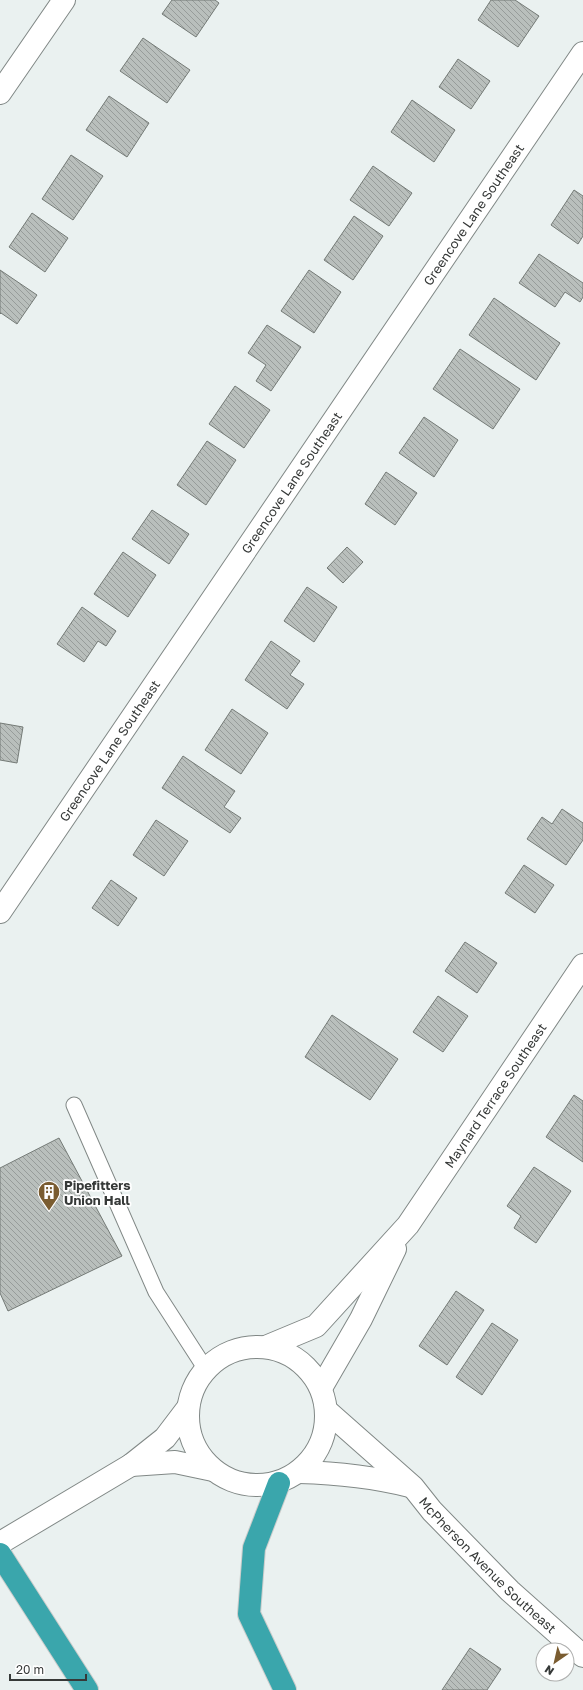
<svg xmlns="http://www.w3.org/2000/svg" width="583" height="1690" font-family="'Golos Text',sans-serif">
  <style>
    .building { fill: url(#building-back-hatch); stroke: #747a76 }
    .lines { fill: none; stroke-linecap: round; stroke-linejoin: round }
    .lane-casing { stroke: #818886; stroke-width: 17 }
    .street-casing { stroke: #818886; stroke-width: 24 }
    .secondary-casing { stroke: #818886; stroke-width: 24 }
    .highway-casing { stroke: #cbcccb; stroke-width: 24 }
    .lane { stroke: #fff; stroke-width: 15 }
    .street { stroke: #fff; stroke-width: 22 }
    .secondary { stroke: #fff; stroke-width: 22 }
    .highway { stroke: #3aa6ac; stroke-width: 22 }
    .labels { text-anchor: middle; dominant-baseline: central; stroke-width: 3.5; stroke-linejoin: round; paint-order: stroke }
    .street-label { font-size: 13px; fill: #363938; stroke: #fff }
    .poi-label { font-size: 13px; font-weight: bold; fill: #363938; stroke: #fff; text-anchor: start }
  </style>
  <defs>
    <pattern id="building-back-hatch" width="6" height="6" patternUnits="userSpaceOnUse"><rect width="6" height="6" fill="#b9bfbc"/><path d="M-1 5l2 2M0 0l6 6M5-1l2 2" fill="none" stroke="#979c9a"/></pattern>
  </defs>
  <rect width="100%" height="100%" fill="#eaf1f0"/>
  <g class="building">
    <path d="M172,0H215L219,3L196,37L162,14Z"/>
    <path d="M491,0H515L539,16L518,47L478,20Z"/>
    <path d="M143,38L190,70L167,103L120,71Z"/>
    <path d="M458,59L490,81L471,109L439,87Z"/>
    <path d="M109,96L149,123L127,157L86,130Z"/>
    <path d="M412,100L455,130L434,162L391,132Z"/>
    <path d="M71,155L103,176L73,220L42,199Z"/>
    <path d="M373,166L412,193L389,226L350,200Z"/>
    <path d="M574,190L583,196V236L578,244L551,225Z"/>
    <path d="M32,213L68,238L45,272L9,247Z"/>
    <path d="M354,216L383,236L353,280L324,260Z"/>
    <path d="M539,254L583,283V297L580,302L565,292L555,307L519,283Z"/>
    <path d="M0,270L37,295L17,324L1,313L0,314Z"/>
    <path d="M309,270L341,292L314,333L281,311Z"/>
    <path d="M494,298L560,343L536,380L469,335Z"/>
    <path d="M267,325L301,347L271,391L256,381L266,365L248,353Z"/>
    <path d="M460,349L520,389L493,429L433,389Z"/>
    <path d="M235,386L270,410L244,448L209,424Z"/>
    <path d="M424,417L458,440L434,477L399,453Z"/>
    <path d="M207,441L236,460L206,505L177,485Z"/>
    <path d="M386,472L417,493L395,525L365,504Z"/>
    <path d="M152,510L189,534L169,564L132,539Z"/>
    <path d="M347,547L363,562L343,583L327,568Z"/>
    <path d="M123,552L156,575L128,617L94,594Z"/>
    <path d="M307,587L337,607L314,642L284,621Z"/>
    <path d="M82,607L116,631L106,646L98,641L84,662L57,644Z"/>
    <path d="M271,641L300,661L290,675L304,684L287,709L245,680Z"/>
    <path d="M232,709L268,733L241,774L205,750Z"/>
    <path d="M0,723L23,727L17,763L0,760Z"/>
    <path d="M183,756L235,791L224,807L241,818L230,833L162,788Z"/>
    <path d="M562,809L583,823V840L566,865L527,839L542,817L552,824Z"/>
    <path d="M156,820L188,841L164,876L133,855Z"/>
    <path d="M524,865L554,885L535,913L505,893Z"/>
    <path d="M111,880L137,898L118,926L92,908Z"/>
    <path d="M465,942L497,963L477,993L445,971Z"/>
    <path d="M438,996L468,1016L443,1052L413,1032Z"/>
    <path d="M332,1015L398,1059L370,1100L305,1057Z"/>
    <path d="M574,1095L583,1101V1162L546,1137Z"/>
    <path d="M59,1138L122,1256L8,1311L0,1293V1168Z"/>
    <path d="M534,1167L571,1191L536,1243L514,1228L521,1216L507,1206Z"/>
    <path d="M456,1291L484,1310L447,1365L419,1346Z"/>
    <path d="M492,1323L518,1340L482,1395L456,1377Z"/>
    <path d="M470,1648L501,1669L487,1690H442Z"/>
  </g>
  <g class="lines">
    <g class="lane-casing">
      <path id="lane" d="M74,1105L156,1292L205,1368"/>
    </g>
    <g class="street-casing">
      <g id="street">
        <path d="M0,93L64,0"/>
        <path id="s1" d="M0,912L583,53"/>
        <path id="s2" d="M327,1411L413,1487L432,1511L510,1591L583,1656"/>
        <path d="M299,1472C336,1473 374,1477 410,1486"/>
      </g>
    </g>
    <g class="secondary-casing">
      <g id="secondary">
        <path id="s3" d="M268,1346L316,1326L408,1225L583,965"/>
        <circle cx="257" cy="1416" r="69"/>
        <path d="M321,1388L361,1319L395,1249"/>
        <path d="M131,1465L175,1462L213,1470"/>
        <path d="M0,1543L131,1465L165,1438L187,1409"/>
      </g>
    </g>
    <g class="highway-casing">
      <g id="highway">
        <path d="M279,1483L254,1548L249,1614L285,1690"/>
        <path d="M0,1554L87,1690"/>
      </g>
    </g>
    <use href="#lane" class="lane"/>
    <use href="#street" class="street"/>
    <use href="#secondary" class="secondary"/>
    <use href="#highway" class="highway"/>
  </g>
  <defs>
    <g id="building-pin" transform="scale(1.15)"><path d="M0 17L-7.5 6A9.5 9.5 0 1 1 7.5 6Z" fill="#7a5c30" stroke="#fff"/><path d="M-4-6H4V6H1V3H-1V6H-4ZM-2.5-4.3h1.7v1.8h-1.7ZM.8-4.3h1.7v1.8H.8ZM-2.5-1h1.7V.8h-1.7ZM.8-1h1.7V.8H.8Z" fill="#fff"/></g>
  </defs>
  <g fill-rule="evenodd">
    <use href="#building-pin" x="49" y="1192"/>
  </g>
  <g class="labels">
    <g class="street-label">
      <text stroke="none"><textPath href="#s1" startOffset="843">Greencove Lane Southeast</textPath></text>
      <text stroke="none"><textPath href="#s1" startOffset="519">Greencove Lane Southeast</textPath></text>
      <text stroke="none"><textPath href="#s1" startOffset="195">Greencove Lane Southeast</textPath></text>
      <text stroke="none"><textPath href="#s3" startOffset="345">Maynard Terrace Southeast</textPath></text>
      <text stroke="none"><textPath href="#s2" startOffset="223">McPherson Avenue Southeast</textPath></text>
    </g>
    <g class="poi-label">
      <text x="64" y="1185">Pipefitters<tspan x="64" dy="15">Union Hall</tspan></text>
    </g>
  </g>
  <g transform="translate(555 1662) rotate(214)"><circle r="19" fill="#ffffff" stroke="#afb0af"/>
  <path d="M0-3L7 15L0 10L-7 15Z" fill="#7a5c30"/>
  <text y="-6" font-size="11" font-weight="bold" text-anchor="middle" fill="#363938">N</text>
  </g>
  <path d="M10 1674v6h76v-6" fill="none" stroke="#363938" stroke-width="2"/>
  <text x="16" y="1674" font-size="12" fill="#363938" stroke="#ffffff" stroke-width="3" paint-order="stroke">20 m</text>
</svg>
